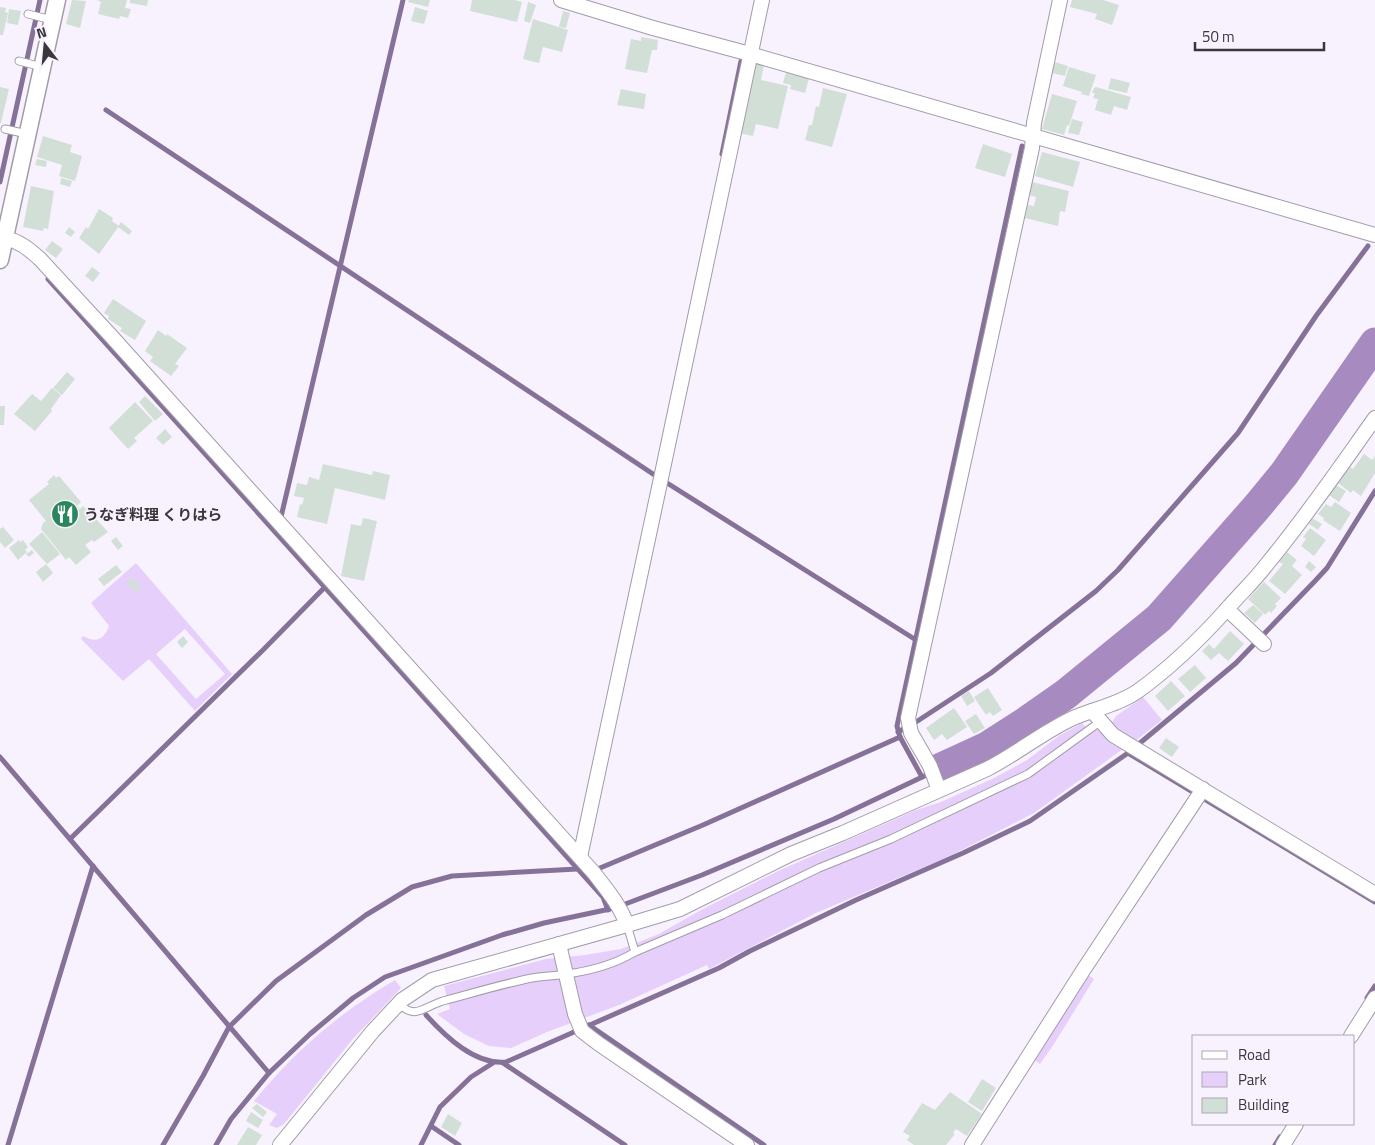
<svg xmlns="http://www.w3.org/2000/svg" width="1375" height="1145" font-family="'Titillium Web','Noto Sans JP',sans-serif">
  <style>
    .green { fill: #e6d0fb; fill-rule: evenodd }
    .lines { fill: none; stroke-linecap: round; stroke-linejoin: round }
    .stream { stroke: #867298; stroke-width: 5 }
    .river { stroke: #a78bc0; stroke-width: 31 }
    .building { fill: #d2dfd7 }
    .service-casing { stroke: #a29ca8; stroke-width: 9 }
    .minor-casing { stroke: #a29ca8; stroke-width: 16 }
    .tertiary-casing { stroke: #a29ca8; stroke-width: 19 }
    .service { stroke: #fff; stroke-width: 7 }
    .minor { stroke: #fff; stroke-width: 14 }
    .tertiary { stroke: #fff; stroke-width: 16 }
    .labels { text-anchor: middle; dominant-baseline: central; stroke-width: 4; stroke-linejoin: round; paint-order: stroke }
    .poi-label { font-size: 15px; font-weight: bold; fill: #39373b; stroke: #f8f2fe; text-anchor: start }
  </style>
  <rect width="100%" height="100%" fill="#f8f2fe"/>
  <g class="green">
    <path d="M136,563L232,674L195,711L149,659L123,681L81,639L83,636C96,643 104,640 109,626L91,603ZM185,629L225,674L196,699L156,654Z"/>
    <path d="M1143,697L1162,720L1135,741L1116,730L1111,724L1116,716Z"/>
    <path d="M1082,723L1091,732L1101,729L1123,749L1034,813L950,856L816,913L709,969L707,965L619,1005L547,1032L511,1048L489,1046L464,1034L437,1014L450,1009L444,986L546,959L585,955L621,949L659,934L701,910L778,871L916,810L941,802L992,779L1027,760L1060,735Z"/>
    <path d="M1085,973L1094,979L1054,1044L1040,1064L1032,1058Z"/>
    <path d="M395,980L401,988L352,1040L284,1124L277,1128L269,1125L277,1114L254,1101C296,1050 339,1013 395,980Z"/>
  </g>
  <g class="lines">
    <g class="stream">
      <path d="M106,110L656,476L916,640"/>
      <path d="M722,154L741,61"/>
      <path d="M0,182L40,0"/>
      <path d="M48,279L603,897L608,910"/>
      <path d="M281,517L403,0"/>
      <path d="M898,732L916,722L991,673L1096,591L1118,570L1238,433L1316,316L1368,246"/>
      <path d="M1128,753L1375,902"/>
      <path d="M0,757L269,1073"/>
      <path d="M922,777L900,737L897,726L1022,146"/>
      <path d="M70,839L263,650L325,587"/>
      <path d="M600,868L703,825L900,737"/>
      <path d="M620,906L702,875L834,819L939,769"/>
      <path d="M1367,998L1375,986"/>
      <path d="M426,1015C446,1037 475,1065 506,1062L719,968L750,951L856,900L963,853L1030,821L1128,753L1236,663L1315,581L1327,568L1375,491"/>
      <path d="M589,1025L764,1145"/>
      <path d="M503,1063L625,1145"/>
      <path d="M431,1126L459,1145"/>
      <path d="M8,1145L93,866"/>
      <path d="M163,1145L203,1076L229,1027L276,981L366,915L412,887L452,876L577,869"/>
      <path d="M216,1145L231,1119L269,1073L310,1034L353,998L385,977L502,935L544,923L610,909"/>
      <path d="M421,1145L440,1107L471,1077L493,1063"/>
      <path d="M1275,1145L1280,1137"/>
    </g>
    <path class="river" d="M939,769L987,747L1026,722L1066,694L1159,618L1256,508L1284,474L1375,343"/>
  </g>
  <g class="building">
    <path d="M72,0L86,1L80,28L66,24Z"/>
    <path d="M97,0H127L125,8L131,9L128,18L120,16L119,19L98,14L101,2Z"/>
    <path d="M130,0H148L147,6L130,3Z"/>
    <path d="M409,0H430L428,7L408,2Z"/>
    <path d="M472,0H515L522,2L517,22L470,11Z"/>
    <path d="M1072,0H1103L1119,5L1112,25L1095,19L1097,14L1070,7Z"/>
    <path d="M528,2L536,5L530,23L524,21Z"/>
    <path d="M0,7L6,8L5,12L8,13L3,35H0Z"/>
    <path d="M415,7L428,11L424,24L411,21Z"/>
    <path d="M9,9L21,11L18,25L7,23Z"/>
    <path d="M563,11L570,13L566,28L559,27Z"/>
    <path d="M533,19L568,30L562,52L543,47L539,63L523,59Z"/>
    <path d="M641,37L658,40L657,50H652L647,73L625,69L631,39L641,41Z"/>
    <path d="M1055,62L1068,66L1065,76L1052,73Z"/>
    <path d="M753,63L764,65L761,80L788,86L778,129L756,124L753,136L739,133Z"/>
    <path d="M1069,67L1096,75L1089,96L1081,94L1082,92L1063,86Z"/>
    <path d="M786,72L809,78L805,93L790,89L791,85L783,83Z"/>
    <path d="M1111,78L1130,83L1127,93L1108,89Z"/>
    <path d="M0,87L9,89L1,123H0Z"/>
    <path d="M1096,87L1131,97L1127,110L1114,106L1111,115L1095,110L1098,99L1093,98L1095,93H1092L1094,88Z"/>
    <path d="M823,88L847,94L832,147L805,140L809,125H812L816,106L819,107Z"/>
    <path d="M621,89L646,94L644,109L617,105Z"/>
    <path d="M1052,94L1077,101L1069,126L1067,125L1064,135L1042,129Z"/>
    <path d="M1072,119L1083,122L1079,135L1068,133Z"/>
    <path d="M43,136L72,145L70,152L82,156L75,181L59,176L62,165L37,157Z"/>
    <path d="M983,144L1012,154L1005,177L975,168Z"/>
    <path d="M1042,152L1080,162L1073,187L1035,176Z"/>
    <path d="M37,159L47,161L46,167L35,165Z"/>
    <path d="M61,178L72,181L70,187L60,184Z"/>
    <path d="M1032,182L1069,191L1065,212L1060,211L1058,226L1025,218L1028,205L1034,206L1036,197L1029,195Z"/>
    <path d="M31,186L54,191L48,229L44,228L43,231L23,227Z"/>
    <path d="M99,209L113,218L112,221L119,226L99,254L79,238L86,227L88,229Z"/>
    <path d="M121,222L132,231L129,235L118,227Z"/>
    <path d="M69,227L75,232L71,237L65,233Z"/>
    <path d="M52,241L63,249L56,258L45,250Z"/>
    <path d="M92,267L100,273L93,282L85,276Z"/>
    <path d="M113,299L146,321L135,340L120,331L122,328L108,319L109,316L104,313Z"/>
    <path d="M158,330L166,336L167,334L187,348L175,364L179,366L171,376L150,361L153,357L145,351Z"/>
    <path d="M67,372L75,379L62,395L53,388Z"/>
    <path d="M52,388L61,395L51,409L52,411L35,431L14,414L32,394L41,401Z"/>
    <path d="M145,396L163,414L155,421L139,402Z"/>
    <path d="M135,402L153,421L134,438L137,441L128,449L109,428Z"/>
    <path d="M0,406H5L4,425H0Z"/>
    <path d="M165,429L172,437L163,445L156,438Z"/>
    <path d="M1364,454L1372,460L1375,456V473L1361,496L1353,490L1351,493L1338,483L1350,467L1353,469Z"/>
    <path d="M323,464L372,475L373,471L390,475L385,500L335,488L327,524L297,517L300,504L302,505L304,498L294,496L297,483L307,485L309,477L319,480Z"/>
    <path d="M54,475L56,478L59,476L81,502L77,506L80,509L83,506L95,520L96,519L108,532L94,542L92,540L85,545L91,552L76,565L69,557L66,560L41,529L43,523L46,521L29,500L49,484L47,482Z"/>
    <path d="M1336,485L1346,491L1339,502L1329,495Z"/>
    <path d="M1335,502L1351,513L1340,531L1323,520L1324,518L1318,514L1326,504L1331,507Z"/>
    <path d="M363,518L377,521L364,581L341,576L351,524L361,526Z"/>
    <path d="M1312,518L1322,524L1318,530L1309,524Z"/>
    <path d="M3,527L14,540L5,548L0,542V529Z"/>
    <path d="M1310,528L1326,540L1314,556L1301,546L1306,539L1303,537Z"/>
    <path d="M42,532L60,554L47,564L29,544Z"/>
    <path d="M116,537L123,546L118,550L111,541Z"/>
    <path d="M19,540L20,542L23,540L28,547L25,550L27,552L18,560L9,548Z"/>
    <path d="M32,550L34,553L29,557L26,554Z"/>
    <path d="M1287,552L1297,560L1292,566L1302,575L1285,594L1269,581L1283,564L1279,562Z"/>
    <path d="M1309,561L1316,567L1311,572L1305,567Z"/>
    <path d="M46,564L53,573L43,582L36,572Z"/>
    <path d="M116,565L122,572L104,586L98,579Z"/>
    <path d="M132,578L141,588L136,592L127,582Z"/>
    <path d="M1264,582L1281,598L1275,604L1277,606L1271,613L1269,611L1265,615L1248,599Z"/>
    <path d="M1253,605L1263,614L1255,623L1244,613Z"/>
    <path d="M1230,631L1244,644L1228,661L1219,653L1211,660L1202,651L1209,644L1214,649Z"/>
    <path d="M183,636L188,642L182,648L177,642Z"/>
    <path d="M1195,665L1206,678L1190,692L1178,679Z"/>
    <path d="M1171,681L1185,696L1168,711L1155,696Z"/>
    <path d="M988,688L1002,710L993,716L990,712L986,715L974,697Z"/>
    <path d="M969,691L975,701L967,706L961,696Z"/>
    <path d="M954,708L967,727L947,740L942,734L934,740L926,728Z"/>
    <path d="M976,714L985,728L974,734L965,721Z"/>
    <path d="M1166,738L1179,747L1172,757L1159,748Z"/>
    <path d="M982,1079L996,1088L982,1111L968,1102Z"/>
    <path d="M950,1092L982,1114L967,1136L956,1129L953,1133L955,1134L946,1145H914L907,1140L910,1136L903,1132L922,1103L935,1110Z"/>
    <path d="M257,1104L267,1112L263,1117L252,1108Z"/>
    <path d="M251,1112L263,1120L258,1128L246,1121Z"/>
    <path d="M448,1114L462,1123L455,1136L441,1127Z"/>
    <path d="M248,1127L262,1135L256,1145H237Z"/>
  </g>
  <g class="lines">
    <g class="service-casing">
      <g id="service">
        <path d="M28,14L52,20"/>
        <path d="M19,61L42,67"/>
        <path d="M5,129L27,134"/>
        <path d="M635,952L722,915L819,868L891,839L1028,774L1101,721"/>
        <path d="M399,1004C416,1020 423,1007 443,1001C473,993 502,984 532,978C543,976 555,976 566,974C591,971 613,965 635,952L627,925"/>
      </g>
    </g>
    <g class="minor-casing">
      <g id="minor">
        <path d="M561,0L653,28L750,54L1375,235"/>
        <path d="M5,238C19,241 29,249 40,259L112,337L594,873C607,890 620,905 627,925"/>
        <path d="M1227,609L1264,644"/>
        <path d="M1092,711L1113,735L1375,894"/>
        <path d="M939,790L930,766L911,733L908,718L1032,148L1034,123L1060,0"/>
        <path d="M580,857C643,572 700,285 762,0"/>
        <path d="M559,944L575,1014L582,1031L599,1044L747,1145"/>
        <path d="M1351,1036L1375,998"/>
        <path d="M280,1145L373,1031L402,1000L432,980L627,925L680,909L791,854L843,833L987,769C1016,754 1042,733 1071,719C1093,709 1118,705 1138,691C1170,668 1200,639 1227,609C1240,594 1255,580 1267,564C1306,517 1340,467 1375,418"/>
        <path d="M972,1145L1084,969L1203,789"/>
        <path d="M1283,1145L1296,1124"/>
      </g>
    </g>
    <g class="tertiary-casing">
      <path id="tertiary" d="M0,260L57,0"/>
    </g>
    <use href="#service" class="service"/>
    <use href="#minor" class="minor"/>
    <use href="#tertiary" class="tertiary"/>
  </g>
  <defs>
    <g id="restaurant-disc" transform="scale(1.4375)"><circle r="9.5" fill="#2a865d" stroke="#f8f2fe"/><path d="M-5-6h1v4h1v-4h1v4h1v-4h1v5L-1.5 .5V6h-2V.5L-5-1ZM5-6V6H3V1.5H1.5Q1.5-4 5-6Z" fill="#fff"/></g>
  </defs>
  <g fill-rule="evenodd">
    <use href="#restaurant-disc" x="65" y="514"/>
  </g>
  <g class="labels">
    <g class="poi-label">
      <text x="84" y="514">うなぎ料理 くりはら</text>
    </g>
  </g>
  <rect x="1192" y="1035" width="162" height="90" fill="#f8f2fe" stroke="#aca7b0"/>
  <rect x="1202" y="1051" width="25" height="8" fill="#ffffff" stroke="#aca7b0"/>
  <text x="1238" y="1060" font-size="15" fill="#39373b">Road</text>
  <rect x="1202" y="1072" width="25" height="15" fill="#e6d0fb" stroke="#aca7b0"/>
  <text x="1238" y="1085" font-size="15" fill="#39373b">Park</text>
  <rect x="1202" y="1098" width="25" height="15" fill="#d2dfd7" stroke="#aca7b0"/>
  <text x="1238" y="1110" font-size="15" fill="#39373b">Building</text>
  <g transform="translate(45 45) rotate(344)" stroke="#f8f2fe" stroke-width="4" paint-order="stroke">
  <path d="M0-4L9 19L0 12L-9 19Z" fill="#39373b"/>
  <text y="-8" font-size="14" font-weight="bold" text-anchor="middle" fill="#39373b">N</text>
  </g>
  <path d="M1195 42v8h129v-8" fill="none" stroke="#39373b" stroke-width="2.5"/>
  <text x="1202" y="42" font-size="15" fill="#39373b" stroke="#f8f2fe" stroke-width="4" paint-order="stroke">50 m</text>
</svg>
